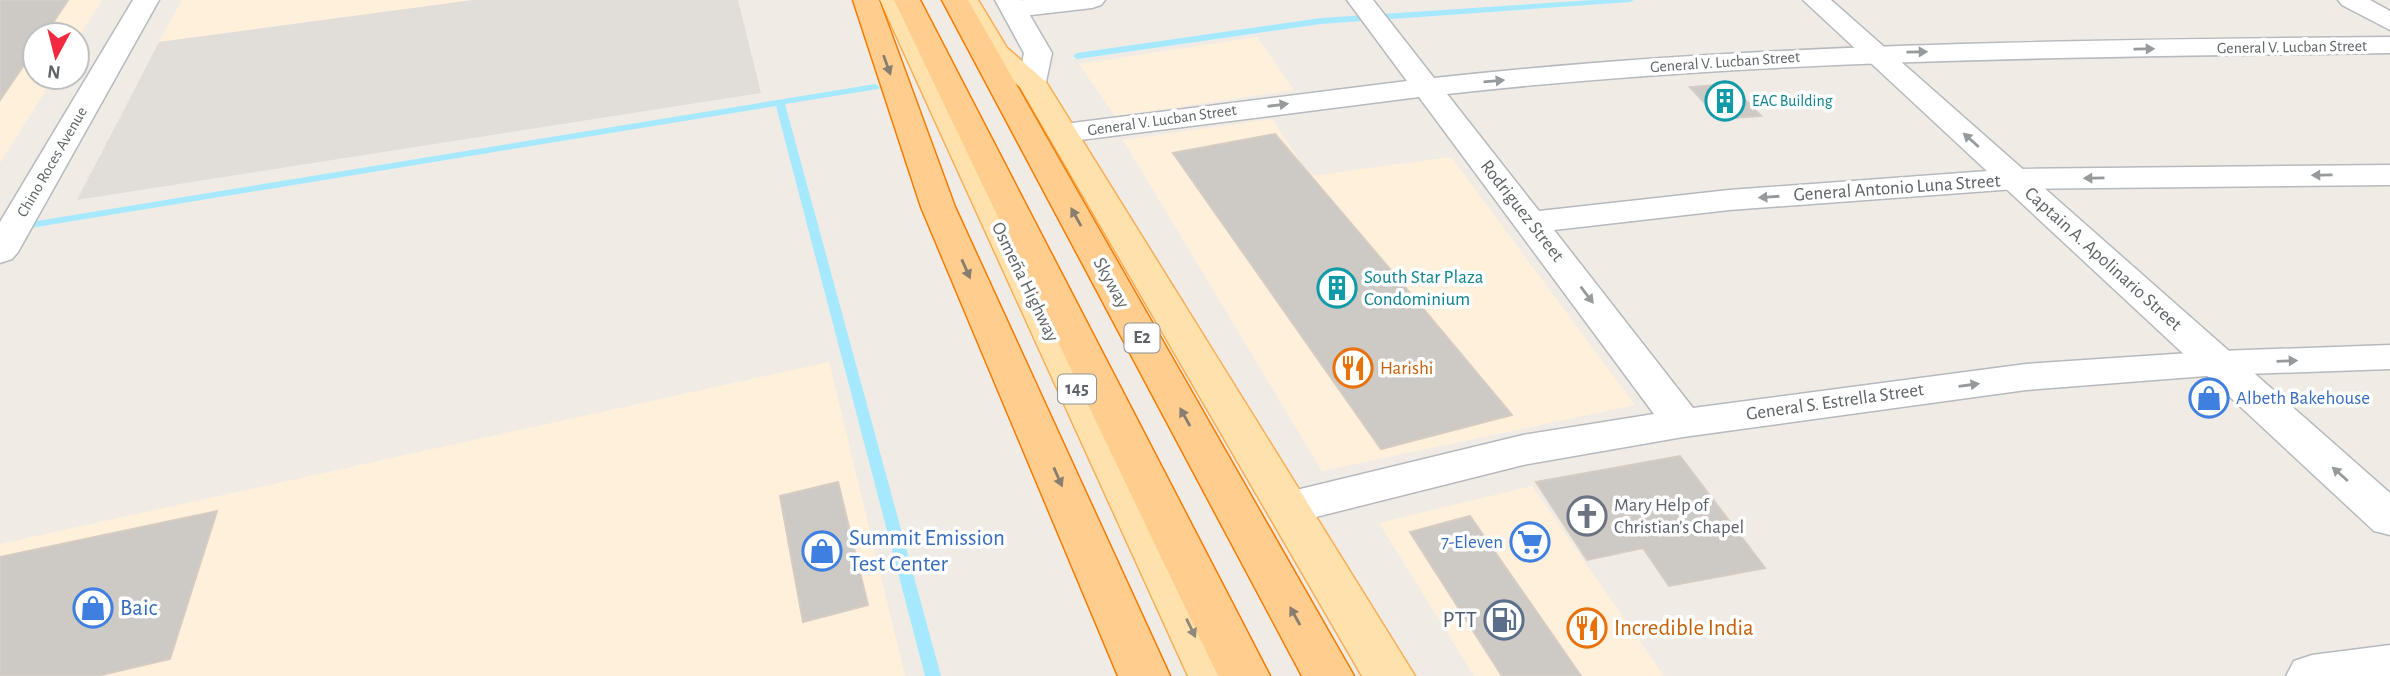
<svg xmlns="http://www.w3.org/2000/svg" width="2390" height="676" font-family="'Alegreya Sans',sans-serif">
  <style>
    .commercial { fill: #fff0db }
    .industrial { fill: #e1deda }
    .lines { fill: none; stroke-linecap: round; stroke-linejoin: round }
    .stream { fill: #a6e9ff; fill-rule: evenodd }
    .building { fill: #cdc9c4; stroke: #d5ccc3; stroke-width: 2 }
    .street-casing { stroke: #b6b9bd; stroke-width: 3 }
    .secondary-casing { stroke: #b4babe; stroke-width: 3 }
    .primary-casing { stroke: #f9ad56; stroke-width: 3 }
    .highway-casing { stroke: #f57c00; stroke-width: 3 }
    .street { fill: #fff; fill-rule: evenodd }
    .secondary { fill: #fff; fill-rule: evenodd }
    .primary { fill: #ffe2ab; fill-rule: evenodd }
    .highway { fill: #ffcd8d; fill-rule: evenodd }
    .oneway { fill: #969a9c }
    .oneway2 { fill: #867e70 }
    .oneway3 { fill: #8e897b }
    .labels { text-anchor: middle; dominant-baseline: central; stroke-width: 7; stroke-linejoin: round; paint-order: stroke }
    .far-street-label { font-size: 16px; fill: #5d6367; stroke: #fff }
    .far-culture-label { font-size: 16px; fill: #0d838f; stroke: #fff; text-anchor: start }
    .shield { fill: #fff; stroke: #8e9295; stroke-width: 2 }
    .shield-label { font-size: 18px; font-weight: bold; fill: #5d6367 }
    .street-label { font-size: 19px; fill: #5d6367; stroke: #fff }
    .culture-label { font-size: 19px; fill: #0d838f; stroke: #fff; text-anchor: start }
    .food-label { font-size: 19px; fill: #c56008; stroke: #fff; text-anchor: start }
    .shop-label { font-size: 19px; fill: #366cbe; stroke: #fff; text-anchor: start }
    .worship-label { font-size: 19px; fill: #5b616d; stroke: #fff; text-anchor: start }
    .near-shop-label { font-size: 23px; fill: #366cbe; stroke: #fff; text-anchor: start }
    .near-service-label { font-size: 23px; fill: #4e5e75; stroke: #fff; text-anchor: end }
    .near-food-label { font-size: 23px; fill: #c56008; stroke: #fff; text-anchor: start }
  </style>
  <rect width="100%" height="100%" fill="#f0ece5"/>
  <g class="commercial">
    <path d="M0,0H102L77,40V35H35V77H54L0,163Z"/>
    <path d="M182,0H473L159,42Z"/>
    <path d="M1257,37L1294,90L1115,116L1079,64Z"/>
    <path d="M1272,119L1310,176L1451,157L1635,405L1322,471L1123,140Z"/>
    <path d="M829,362L905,676H0V544Z"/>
    <path d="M1532,486L1664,676H1474L1379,523Z"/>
  </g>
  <path class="industrial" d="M473,0H738L761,93L77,200L159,42Z"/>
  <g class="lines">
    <g class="stream">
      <path d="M1593,0H1634L1630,2L1321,24L1077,59L1073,56L1077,53L1321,18Z"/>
      <path d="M875,84L880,87L878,89L785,104L941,676H925L776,106L0,233V227Z"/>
    </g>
  </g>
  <g class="building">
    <path d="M0,0H68L45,35H35V49L0,100Z"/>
    <path d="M1730,84L1761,116L1719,119L1690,87Z"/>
    <path d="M1275,134L1395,275L1512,415L1381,449L1173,153Z"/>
    <path d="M1680,456L1765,568L1669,586L1643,548L1587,560L1536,482Z"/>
    <path d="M838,482L868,605L803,622L780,496Z"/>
    <path d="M217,511L170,659L97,676H0V557Z"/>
    <path d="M1470,516L1581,676H1502L1410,532Z"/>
  </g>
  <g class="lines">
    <g class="street-casing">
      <g id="street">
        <path d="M1024,0H1105L1101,5L1092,8L1014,17L1005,15L1001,9L1005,3Z"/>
        <path d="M1347,0H1373L1434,78C1752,43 2071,40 2390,37V53C2075,57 1761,59 1447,94L1539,211L1729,190L2015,169L2390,165V185L2015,189L1729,210L1554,230L1693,408L2026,364L2219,351L2390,345V369L2219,375L2026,390L1683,437L1523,465L1288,524L1272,519L1266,508L1272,497L1288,492L1523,435L1654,414L1419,97L1064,142L1053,140L1049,133L1053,126L1064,124L1407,81Z"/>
        <path d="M2390,645V676H2286L2294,661L2312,655Z"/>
      </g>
    </g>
    <g class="secondary-casing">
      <g id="secondary">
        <path d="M133,0H159L18,252L12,259L0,263V222Z"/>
        <path d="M995,0H1021L1052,53L1046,82L1042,88L1032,91L1022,88L1018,82L1024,53Z"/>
        <path d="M1803,0H1831L2390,493V535L2374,531Z"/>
        <path d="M2338,0H2370L2390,11V30L2342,5Z"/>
      </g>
    </g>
    <g class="primary-casing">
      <g id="primary">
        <path d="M880,0H906L1240,676H1188Z"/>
        <path d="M952,0H978L1007,48L1046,82L1415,676H1362L1020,87L986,59Z"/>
      </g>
    </g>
    <g class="highway-casing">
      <g id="highway">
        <path d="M853,0H879L955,207L1170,676H1118L921,207Z"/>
        <path d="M894,0H920L1270,676H1218Z"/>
        <path d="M942,0H968L1354,676H1302Z"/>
      </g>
    </g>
    <use href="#street" class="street"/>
    <use href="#secondary" class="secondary"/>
    <use href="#primary" class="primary"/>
    <use href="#highway" class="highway"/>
  </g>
  <defs><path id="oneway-solid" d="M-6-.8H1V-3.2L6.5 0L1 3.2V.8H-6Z" transform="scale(1.75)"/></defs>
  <g class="oneway">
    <use href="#oneway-solid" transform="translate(2144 49) rotate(-1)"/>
    <use href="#oneway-solid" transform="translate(1917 52) rotate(-1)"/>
    <use href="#oneway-solid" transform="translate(1494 81) rotate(-5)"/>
    <use href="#oneway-solid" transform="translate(1278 105) rotate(-7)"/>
    <use href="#oneway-solid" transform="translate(1971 140) rotate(-138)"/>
    <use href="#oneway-solid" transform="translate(2322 175) rotate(179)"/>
    <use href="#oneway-solid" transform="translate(2094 178) rotate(179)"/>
    <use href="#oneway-solid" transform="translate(1769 197) rotate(176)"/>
    <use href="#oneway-solid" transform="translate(1587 295) rotate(53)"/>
    <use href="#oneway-solid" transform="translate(2287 361) rotate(-2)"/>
    <use href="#oneway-solid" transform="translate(1969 385) rotate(-8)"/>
    <use href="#oneway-solid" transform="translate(2340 474) rotate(-138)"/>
  </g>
  <g class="oneway2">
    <use href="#oneway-solid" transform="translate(887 65) rotate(70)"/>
    <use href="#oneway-solid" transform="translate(1076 217) rotate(-119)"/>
    <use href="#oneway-solid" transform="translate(966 269) rotate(66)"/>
    <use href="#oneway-solid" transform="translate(1185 417) rotate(-119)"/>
    <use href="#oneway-solid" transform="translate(1058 477) rotate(66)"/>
    <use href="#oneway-solid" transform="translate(1295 616) rotate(-119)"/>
  </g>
  <use class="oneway3" href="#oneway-solid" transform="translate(1191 628) rotate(64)"/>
  <defs>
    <g id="building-ring" transform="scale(2.0125)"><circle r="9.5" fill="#fff" stroke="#0f9aa8" stroke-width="1.5"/><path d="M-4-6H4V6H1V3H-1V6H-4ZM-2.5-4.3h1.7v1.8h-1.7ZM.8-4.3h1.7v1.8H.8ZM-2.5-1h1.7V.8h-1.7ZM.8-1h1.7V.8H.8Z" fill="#0f9aa8"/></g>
    <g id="restaurant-ring" transform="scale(2.0125)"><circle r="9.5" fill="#fff" stroke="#e8710a" stroke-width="1.5"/><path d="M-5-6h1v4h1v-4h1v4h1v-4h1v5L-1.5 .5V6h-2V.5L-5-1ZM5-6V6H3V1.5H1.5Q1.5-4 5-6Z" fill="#e8710a"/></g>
    <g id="shop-ring" transform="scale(2.0125)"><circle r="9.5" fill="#fff" stroke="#3f7fe0" stroke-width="1.5"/><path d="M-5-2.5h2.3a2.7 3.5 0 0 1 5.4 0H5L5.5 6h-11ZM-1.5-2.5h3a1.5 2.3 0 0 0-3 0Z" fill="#3f7fe0"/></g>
    <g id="church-ring" transform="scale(2.0125)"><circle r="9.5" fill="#fff" stroke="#6b7280" stroke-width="1.5"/><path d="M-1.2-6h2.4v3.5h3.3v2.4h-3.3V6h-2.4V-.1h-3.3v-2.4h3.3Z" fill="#6b7280"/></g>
    <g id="supermarket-ring" transform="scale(2.0125)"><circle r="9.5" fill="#fff" stroke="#3f7fe0" stroke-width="1.5"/><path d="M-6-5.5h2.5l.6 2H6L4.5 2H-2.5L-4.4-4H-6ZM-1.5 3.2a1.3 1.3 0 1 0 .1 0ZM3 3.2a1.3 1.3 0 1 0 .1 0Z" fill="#3f7fe0"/></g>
    <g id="fuel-ring" transform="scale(2.0125)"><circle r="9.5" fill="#fff" stroke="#5c6f8a" stroke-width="1.5"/><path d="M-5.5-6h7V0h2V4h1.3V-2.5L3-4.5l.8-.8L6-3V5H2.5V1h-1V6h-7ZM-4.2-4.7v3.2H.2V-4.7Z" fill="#5c6f8a"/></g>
  </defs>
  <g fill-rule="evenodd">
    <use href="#building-ring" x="1725" y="101"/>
    <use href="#building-ring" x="1337" y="288"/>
    <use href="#restaurant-ring" x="1353" y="368"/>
    <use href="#shop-ring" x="2209" y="398"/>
    <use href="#church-ring" x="1587" y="516"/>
    <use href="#supermarket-ring" x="1530" y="542"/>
    <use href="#shop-ring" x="822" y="551"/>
    <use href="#shop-ring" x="93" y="608"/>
    <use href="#fuel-ring" x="1504" y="620"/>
    <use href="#restaurant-ring" x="1587" y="628"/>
  </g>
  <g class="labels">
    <g class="far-street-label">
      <text transform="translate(2292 47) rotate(-1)">General V. Lucban Street</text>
      <text transform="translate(1725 62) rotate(-4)">General V. Lucban Street</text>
      <text transform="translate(1162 120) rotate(-8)">General V. Lucban Street</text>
      <text transform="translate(52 162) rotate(-60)">Chino Roces Avenue</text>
    </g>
    <g class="far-culture-label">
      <text x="1752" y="101">EAC Building</text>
    </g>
    <g class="shield">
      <rect x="1124.5" y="323.5" width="35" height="29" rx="5"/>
      <rect x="1058" y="374.5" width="38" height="29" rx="5"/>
    </g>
    <g class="shield-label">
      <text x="1142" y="338">E2</text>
      <text x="1077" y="389">145</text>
    </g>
    <g class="street-label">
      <text transform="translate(1897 188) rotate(-4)">General Antonio Luna Street</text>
      <text transform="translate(1522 211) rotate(52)">Rodriguez Street</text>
      <text transform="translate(2103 259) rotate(42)">Captain A. Apolinario Street</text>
      <text transform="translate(1025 282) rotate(64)">Osmeña Highway</text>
      <text transform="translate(1111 283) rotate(61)">Skyway</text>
      <text transform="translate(1835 402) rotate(-8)">General S. Estrella Street</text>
    </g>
    <g class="culture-label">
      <text x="1364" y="277">South Star Plaza<tspan x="1364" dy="22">Condominium</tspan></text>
    </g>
    <g class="food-label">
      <text x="1380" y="368">Harishi</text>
    </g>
    <g class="shop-label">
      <text x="2236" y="398">Albeth Bakehouse</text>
      <text x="1503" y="542" text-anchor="end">7-Eleven</text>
    </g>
    <g class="worship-label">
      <text x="1614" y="505">Mary Help of<tspan x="1614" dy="22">Christian's Chapel</tspan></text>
    </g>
    <g class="near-shop-label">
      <text x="849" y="538">Summit Emission<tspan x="849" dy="26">Test Center</tspan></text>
      <text x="120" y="608">Baic</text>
    </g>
    <g class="near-service-label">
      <text x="1477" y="620">PTT</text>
    </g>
    <g class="near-food-label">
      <text x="1614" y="628">Incredible India</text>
    </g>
  </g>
  <g transform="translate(56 56) rotate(187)"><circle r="33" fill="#ffffff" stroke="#bec1c2" stroke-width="2"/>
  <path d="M0-5L12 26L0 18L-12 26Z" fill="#f2293f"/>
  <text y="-10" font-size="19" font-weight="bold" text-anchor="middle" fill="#5d6367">N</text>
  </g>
</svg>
